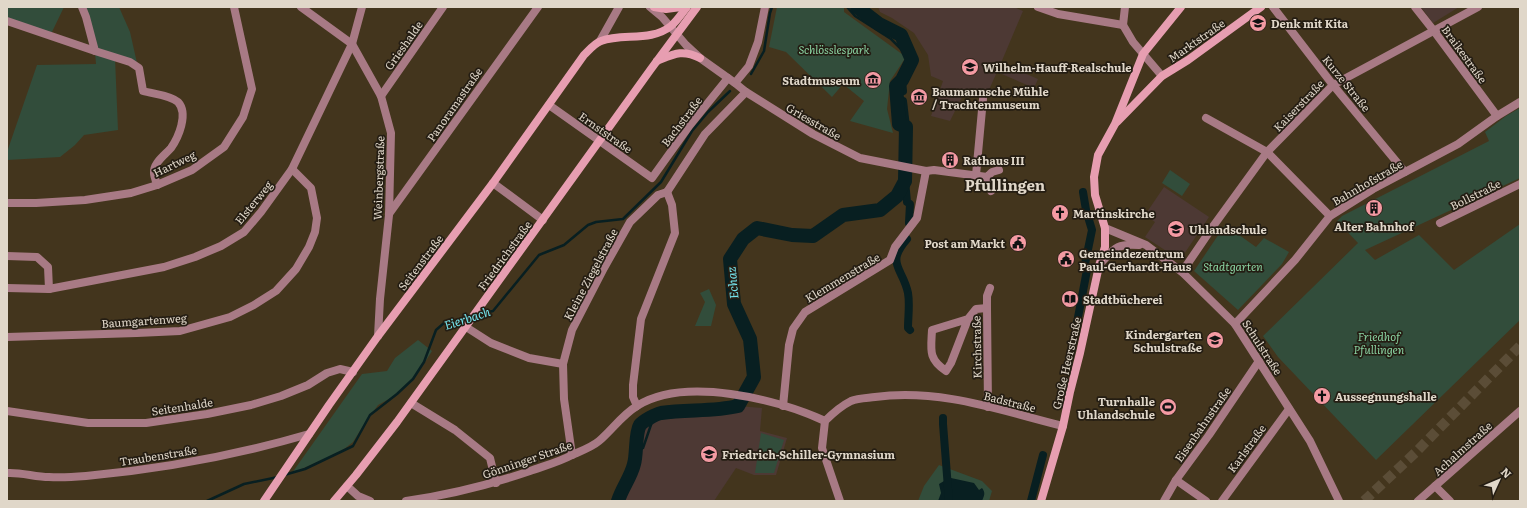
<svg xmlns="http://www.w3.org/2000/svg" width="1527" height="508" font-family="Literata,serif">
  <style>
    .education { fill: #4d3934 }
    .green { fill: #324d3b }
    .water { fill: #081f21 }
    .lines { fill: none; stroke-linecap: round; stroke-linejoin: round }
    .stream { stroke: #081f21; stroke-width: 2.5 }
    .canal { stroke: #081f21; stroke-width: 8 }
    .river { stroke: #081f21; stroke-width: 14 }
    .primary-tunnel { stroke: #5b4d37; stroke-width: 10; stroke-dasharray: 10 5; stroke-linecap: butt }
    .minor { stroke: #a87a85; stroke-width: 8 }
    .secondary { stroke: #e79eb1; stroke-width: 8 }
    .labels { text-anchor: middle; dominant-baseline: central; stroke-width: 3.5; stroke-linejoin: round; paint-order: stroke }
    .poi-label { font-size: 11px; font-weight: bold; fill: #e0d7c9; stroke: #241d13; text-anchor: start }
    .street-label { font-size: 11px; fill: #e0d7c9; stroke: #241d13 }
    .park-label { font-size: 11px; font-style: italic; fill: #8ad3a2; stroke: #241d13 }
    .water-label { font-size: 12px; font-style: italic; fill: #75e4ed; stroke: #241d13 }
    .district-label { font-size: 15px; font-weight: bold; fill: #e0d7c9; stroke: #241d13 }
  </style>
  <rect width="100%" height="100%" fill="#43351d"/>
  <g class="education">
    <path d="M878,7H1014L1023,11L1001,63L1038,79L1034,88L997,72L988,92L978,97L963,95L950,121L931,116L943,81L931,76L928,55L914,33L892,18L880,12Z"/>
    <path d="M1421,7H1459L1433,23Z"/>
    <path d="M1164,187L1209,217L1180,260L1145,237L1155,222L1145,215Z"/>
    <path d="M738,406L762,408L760,431L787,438L776,475H754L736,468L714,501H618L621,491L634,466L637,445V433L641,424L660,413L724,409Z"/>
  </g>
  <g class="green">
    <path d="M7,7H64L51,34L7,19Z"/>
    <path d="M84,7H119L130,32L137,63L104,52L96,47Z"/>
    <path d="M777,7H844V12L906,57L890,81L887,109L893,133L850,121L864,101L843,84L832,97L786,52L769,47Z"/>
    <path d="M95,52L115,58L118,130L84,135L75,145L60,157L7,160V152L37,65L96,64Z"/>
    <path d="M1520,108V178L1365,250L1375,260L1419,235L1454,270L1520,224V320L1376,460L1278,357L1263,336L1358,243L1337,221L1342,216L1489,141L1485,132L1506,116Z"/>
    <path d="M1170,170L1190,184L1182,196L1162,183Z"/>
    <path d="M1225,225L1256,247L1264,238L1289,252L1282,264L1238,310L1194,271Z"/>
    <path d="M709,289L716,305L711,326H695L705,302L700,293Z"/>
    <path d="M418,340L432,351L418,373L398,394L378,405L363,426L353,442L339,453L292,473L362,374L387,371L395,358Z"/>
    <path d="M761,433L784,440L774,473H755Z"/>
    <path d="M939,465L982,481L992,491L989,501H918L924,486Z"/>
  </g>
  <path class="water" d="M951,478L974,483L979,490L982,488C986,493 984,496 982,501H938L941,493L939,484L944,481H951Z"/>
  <g class="lines">
    <g class="stream">
      <path d="M847,7L855,16L891,39L912,60"/>
      <path d="M751,74L764,51L770,13L772,7"/>
      <path d="M476,315L493,311L539,255L564,245L588,225L596,222L623,219L661,182L692,131L708,112L730,91"/>
      <path d="M636,452L643,448L654,416"/>
      <path d="M284,475L305,469L353,446L370,415L397,394L413,379L424,362L436,330L444,323L469,317"/>
      <path d="M207,501L244,484L278,477"/>
    </g>
    <g class="canal">
      <path d="M902,80L903,91"/>
      <path d="M903,101L906,127"/>
      <path d="M905,181L907,202L910,204L909,223"/>
      <path d="M907,239C885,264 903,268 908,293C910,304 908,317 908,328L910,330"/>
      <path d="M1076,328L1087,270L1085,264L1092,230L1086,210L1083,192"/>
      <path d="M943,418V424L949,501"/>
      <path d="M1031,501L1043,455"/>
    </g>
    <path class="river" d="M618,501C622,488 631,477 634,464C637,454 635,433 640,425C643,421 656,414 661,413C687,409 713,412 738,406L754,377L750,339L734,304L730,259L743,239L757,228L792,235L813,236L843,215L880,210L897,196L905,181L906,127L899,124L896,86L902,80L912,60L901,35L879,24L857,7"/>
    <path class="primary-tunnel" d="M1364,501L1416,452L1520,346"/>
    <g class="minor">
      <path d="M82,7L86,17L95,51L130,62L139,68L143,91C153,94 170,95 178,102C189,114 178,138 171,148C165,155 153,163 154,173C154,176 156,181 157,185"/>
      <path d="M301,7L352,44L381,96L391,133L389,215L380,299L378,336"/>
      <path d="M650,7L662,17L686,45L700,58L735,83L746,92L813,134L860,158L926,171L934,170L987,177L992,172L999,170"/>
      <path d="M1038,7L1058,14L1123,25"/>
      <path d="M1273,7L1333,85L1405,172"/>
      <path d="M1415,7L1434,31L1497,116"/>
      <path d="M7,21L95,51"/>
      <path d="M1123,25L1133,42L1162,76"/>
      <path d="M1123,25L1125,7"/>
      <path d="M600,41L619,7"/>
      <path d="M735,83L749,66L758,42L765,7"/>
      <path d="M381,96L443,7"/>
      <path d="M549,105L652,178L690,125L728,78"/>
      <path d="M1206,118L1267,152L1330,216"/>
      <path d="M976,175L983,99"/>
      <path d="M987,177V184L991,191"/>
      <path d="M493,183L543,220"/>
      <path d="M667,192L705,134L746,92"/>
      <path d="M7,203H36L85,200L131,193L157,185L192,170L224,147L243,117L252,89L234,7"/>
      <path d="M389,214L538,7"/>
      <path d="M1440,223L1520,184"/>
      <path d="M1105,228L1146,245L1182,272L1235,324L1310,441L1339,501"/>
      <path d="M7,256L37,257L48,267L49,289"/>
      <path d="M1099,265C1114,249 1116,243 1139,245"/>
      <path d="M1182,272L1214,225L1267,152L1333,85L1478,7"/>
      <path d="M7,288L49,289L164,267L195,257L221,246L244,232L261,212L292,169L352,44L362,7"/>
      <path d="M968,319L932,330C931,350 928,359 946,371L951,363L968,319L976,309L987,308"/>
      <path d="M1235,324L1295,260L1330,216L1373,189L1458,144L1497,116L1520,102"/>
      <path d="M466,327L491,343L529,358L563,364"/>
      <path d="M7,337L137,333L180,331L230,317L254,305L276,291L296,269L309,247L315,232L317,218L311,188L292,169"/>
      <path d="M411,403L455,430L490,458L496,483"/>
      <path d="M637,406L633,397V385L641,319L675,233L672,205L667,192"/>
      <path d="M783,406L789,345L793,329L805,312L890,260L895,247L917,218L926,171"/>
      <path d="M988,407L987,308V296L990,288"/>
      <path d="M7,411L88,423H146L207,414L251,405L281,396L308,385L327,373L340,369L353,372"/>
      <path d="M572,455L564,399L563,364L572,330L604,268L630,222L658,195L667,192"/>
      <path d="M7,473C21,472 35,477 49,477C61,478 74,477 86,476C161,469 237,455 309,434"/>
      <path d="M1176,480L1206,501"/>
      <path d="M347,486L358,496L370,501"/>
      <path d="M1435,486L1450,501"/>
      <path d="M406,501C449,495 489,485 530,471C544,466 559,462 572,455C581,451 592,447 599,441C612,430 622,415 637,406C684,376 777,399 825,421"/>
      <path d="M840,501L822,448L825,421C833,413 841,406 851,401C858,398 868,398 875,397C940,388 1002,411 1063,426"/>
      <path d="M1164,501L1176,480L1209,435L1259,361"/>
      <path d="M1222,501L1289,409"/>
      <path d="M1418,501L1520,411"/>
    </g>
    <g class="secondary">
      <path d="M654,7L666,9L681,7"/>
      <path d="M657,61C674,54 682,49 700,58"/>
      <path d="M1117,122L1162,76L1188,60L1261,7"/>
      <path d="M264,501L329,405L378,336L493,183L584,55C589,50 595,43 601,41C623,33 651,42 671,26C677,21 682,13 687,7"/>
      <path d="M334,501L356,475L397,422L651,69L697,7"/>
      <path d="M1041,501L1063,426L1070,392L1080,353L1099,266L1105,247V228L1095,195L1094,177L1098,155L1115,124L1143,54L1181,7"/>
    </g>
  </g>
  <defs>
    <g id="school-disc" transform="scale(0.9)"><circle r="9.5" fill="#f49aa3" stroke="#241d13"/><path d="M0-5L7-2L0 1L-7-2ZM-4 1L0 2.5L4 1V4Q0 6-4 4Z" fill="#111"/></g>
    <g id="museum-disc" transform="scale(0.9)"><circle r="9.5" fill="#f49aa3" stroke="#241d13"/><path d="M0-6L6-3V-2H-6V-3ZM-5-1h2V3h-2ZM-1-1h2V3h-2ZM3-1h2V3H3ZM-6 4H6V6H-6Z" fill="#111"/></g>
    <g id="building-disc" transform="scale(0.9)"><circle r="9.5" fill="#f49aa3" stroke="#241d13"/><path d="M-4-6H4V6H1V3H-1V6H-4ZM-2.5-4.3h1.7v1.8h-1.7ZM.8-4.3h1.7v1.8H.8ZM-2.5-1h1.7V.8h-1.7ZM.8-1h1.7V.8H.8Z" fill="#111"/></g>
    <g id="church-disc" transform="scale(0.9)"><circle r="9.5" fill="#f49aa3" stroke="#241d13"/><path d="M-1.2-6h2.4v3.5h3.3v2.4h-3.3V6h-2.4V-.1h-3.3v-2.4h3.3Z" fill="#111"/></g>
    <g id="civic-disc" transform="scale(0.9)"><circle r="9.5" fill="#f49aa3" stroke="#241d13"/><path d="M-.6-6.5H3V-4.5H.6V-3L4-1V1h2V6H-6V1h2V-1L-.6-3ZM-1.2 2.5V6h2.4V2.5Z" fill="#111"/></g>
    <g id="library-disc" transform="scale(0.9)"><circle r="9.5" fill="#f49aa3" stroke="#241d13"/><path d="M-6-4Q-3-5.5-.7-3.5V5Q-3 3-6 4ZM6-4Q3-5.5 .7-3.5V5Q3 3 6 4Z" fill="#111"/></g>
    <g id="stadium-disc" transform="scale(0.9)"><circle r="9.5" fill="#f49aa3" stroke="#241d13"/><path d="M0-5a6.5 5 0 1 0 0 10a6.5 5 0 1 0 0-10ZM-3.5-1.8h7v3.6h-7Z" fill="#111"/></g>
  </defs>
  <g fill-rule="evenodd">
    <use href="#school-disc" x="1258" y="23"/>
    <use href="#school-disc" x="970" y="67"/>
    <use href="#museum-disc" x="873" y="80"/>
    <use href="#museum-disc" x="919" y="97"/>
    <use href="#building-disc" x="950" y="160"/>
    <use href="#building-disc" x="1374" y="208"/>
    <use href="#church-disc" x="1060" y="213"/>
    <use href="#school-disc" x="1176" y="229"/>
    <use href="#civic-disc" x="1018" y="243"/>
    <use href="#civic-disc" x="1066" y="259"/>
    <use href="#library-disc" x="1070" y="299"/>
    <use href="#school-disc" x="1215" y="340"/>
    <use href="#church-disc" x="1322" y="396"/>
    <use href="#stadium-disc" x="1168" y="407"/>
    <use href="#school-disc" x="709" y="454"/>
  </g>
  <g class="labels">
    <g class="poi-label">
      <text x="1271" y="23">Denk mit Kita</text>
      <text x="983" y="67">Wilhelm-Hauff-Realschule</text>
      <text x="860" y="80" text-anchor="end">Stadtmuseum</text>
      <text x="932" y="91">Baumannsche Mühle<tspan x="932" dy="13">/ Trachtenmuseum</tspan></text>
      <text x="963" y="160">Rathaus III</text>
      <text x="1073" y="213">Martinskirche</text>
      <text x="1374" y="226" text-anchor="middle">Alter Bahnhof</text>
      <text x="1189" y="229">Uhlandschule</text>
      <text x="1005" y="243" text-anchor="end">Post am Markt</text>
      <text x="1079" y="253">Gemeindezentrum<tspan x="1079" dy="13">Paul-Gerhardt-Haus</tspan></text>
      <text x="1083" y="299">Stadtbücherei</text>
      <text x="1202" y="334" text-anchor="end">Kindergarten<tspan x="1202" dy="13">Schulstraße</tspan></text>
      <text x="1335" y="396">Aussegnungshalle</text>
      <text x="1155" y="401" text-anchor="end">Turnhalle<tspan x="1155" dy="13">Uhlandschule</tspan></text>
      <text x="722" y="454">Friedrich-Schiller-Gymnasium</text>
    </g>
    <g class="street-label">
      <text transform="translate(1196 40) rotate(-35)">Marktstraße</text>
      <text transform="translate(403 45) rotate(-55)">Grieshalde</text>
      <text transform="translate(1465 54) rotate(54)">Braikestraße</text>
      <text transform="translate(1347 83) rotate(51)">Kurze Straße</text>
      <text transform="translate(454 104) rotate(-55)">Panoramastraße</text>
      <text transform="translate(1298 105) rotate(-46)">Kaiserstraße</text>
      <text transform="translate(681 121) rotate(-53)">Bachstraße</text>
      <text transform="translate(814 121) rotate(30)">Griesstraße</text>
      <text transform="translate(606 132) rotate(35)">Ernststraße</text>
      <text transform="translate(174 163) rotate(-26)">Hartweg</text>
      <text transform="translate(378 178) rotate(-88)">Weinbergstraße</text>
      <text transform="translate(1367 182) rotate(-30)">Bahnhofstraße</text>
      <text transform="translate(1475 194) rotate(-26)">Bollstraße</text>
      <text transform="translate(253 202) rotate(-51)">Elsterweg</text>
      <text transform="translate(504 255) rotate(-54)">Friedrichstraße</text>
      <text transform="translate(420 262) rotate(-53)">Seitenstraße</text>
      <text transform="translate(590 274) rotate(-62)">Kleine Ziegelstraße</text>
      <text transform="translate(842 277) rotate(-31)">Klemmenstraße</text>
      <text transform="translate(144 320) rotate(-4)">Baumgartenweg</text>
      <text transform="translate(976 347) rotate(-91)">Kirchstraße</text>
      <text transform="translate(1263 347) rotate(57)">Schulstraße</text>
      <text transform="translate(1066 363) rotate(-77)">Große Heerstraße</text>
      <text transform="translate(1010 401) rotate(14)">Badstraße</text>
      <text transform="translate(182 406) rotate(-9)">Seitenhalde</text>
      <text transform="translate(1202 424) rotate(-55)">Eisenbahnstraße</text>
      <text transform="translate(1246 448) rotate(-54)">Karlstraße</text>
      <text transform="translate(1462 448) rotate(-42)">Achalmstraße</text>
      <text transform="translate(158 455) rotate(-9)">Traubenstraße</text>
      <text transform="translate(527 459) rotate(-19)">Gönninger Straße</text>
    </g>
    <g class="park-label">
      <text x="834" y="49">Schlösslespark</text>
      <text x="1233" y="266">Stadtgarten</text>
      <text x="1379" y="336">Friedhof<tspan x="1379" dy="13">Pfullingen</tspan></text>
    </g>
    <g class="water-label">
      <text transform="translate(732 283) rotate(-95)">Echaz</text>
      <text transform="translate(467 318) rotate(-18)">Eierbach</text>
    </g>
    <g class="district-label">
      <text x="1005" y="184">Pfullingen</text>
    </g>
  </g>
  <rect width="1527" height="508" fill="none" stroke="#e0d7c9" stroke-width="16"/>
  <g transform="translate(1499 480) rotate(46)" stroke="#241d13" stroke-width="3" paint-order="stroke">
  <path d="M0-3L7 15L0 10L-7 15Z" fill="#e0d7c9"/>
  <text y="-6" font-size="11" font-weight="bold" text-anchor="middle" fill="#e0d7c9">N</text>
  </g>
</svg>
